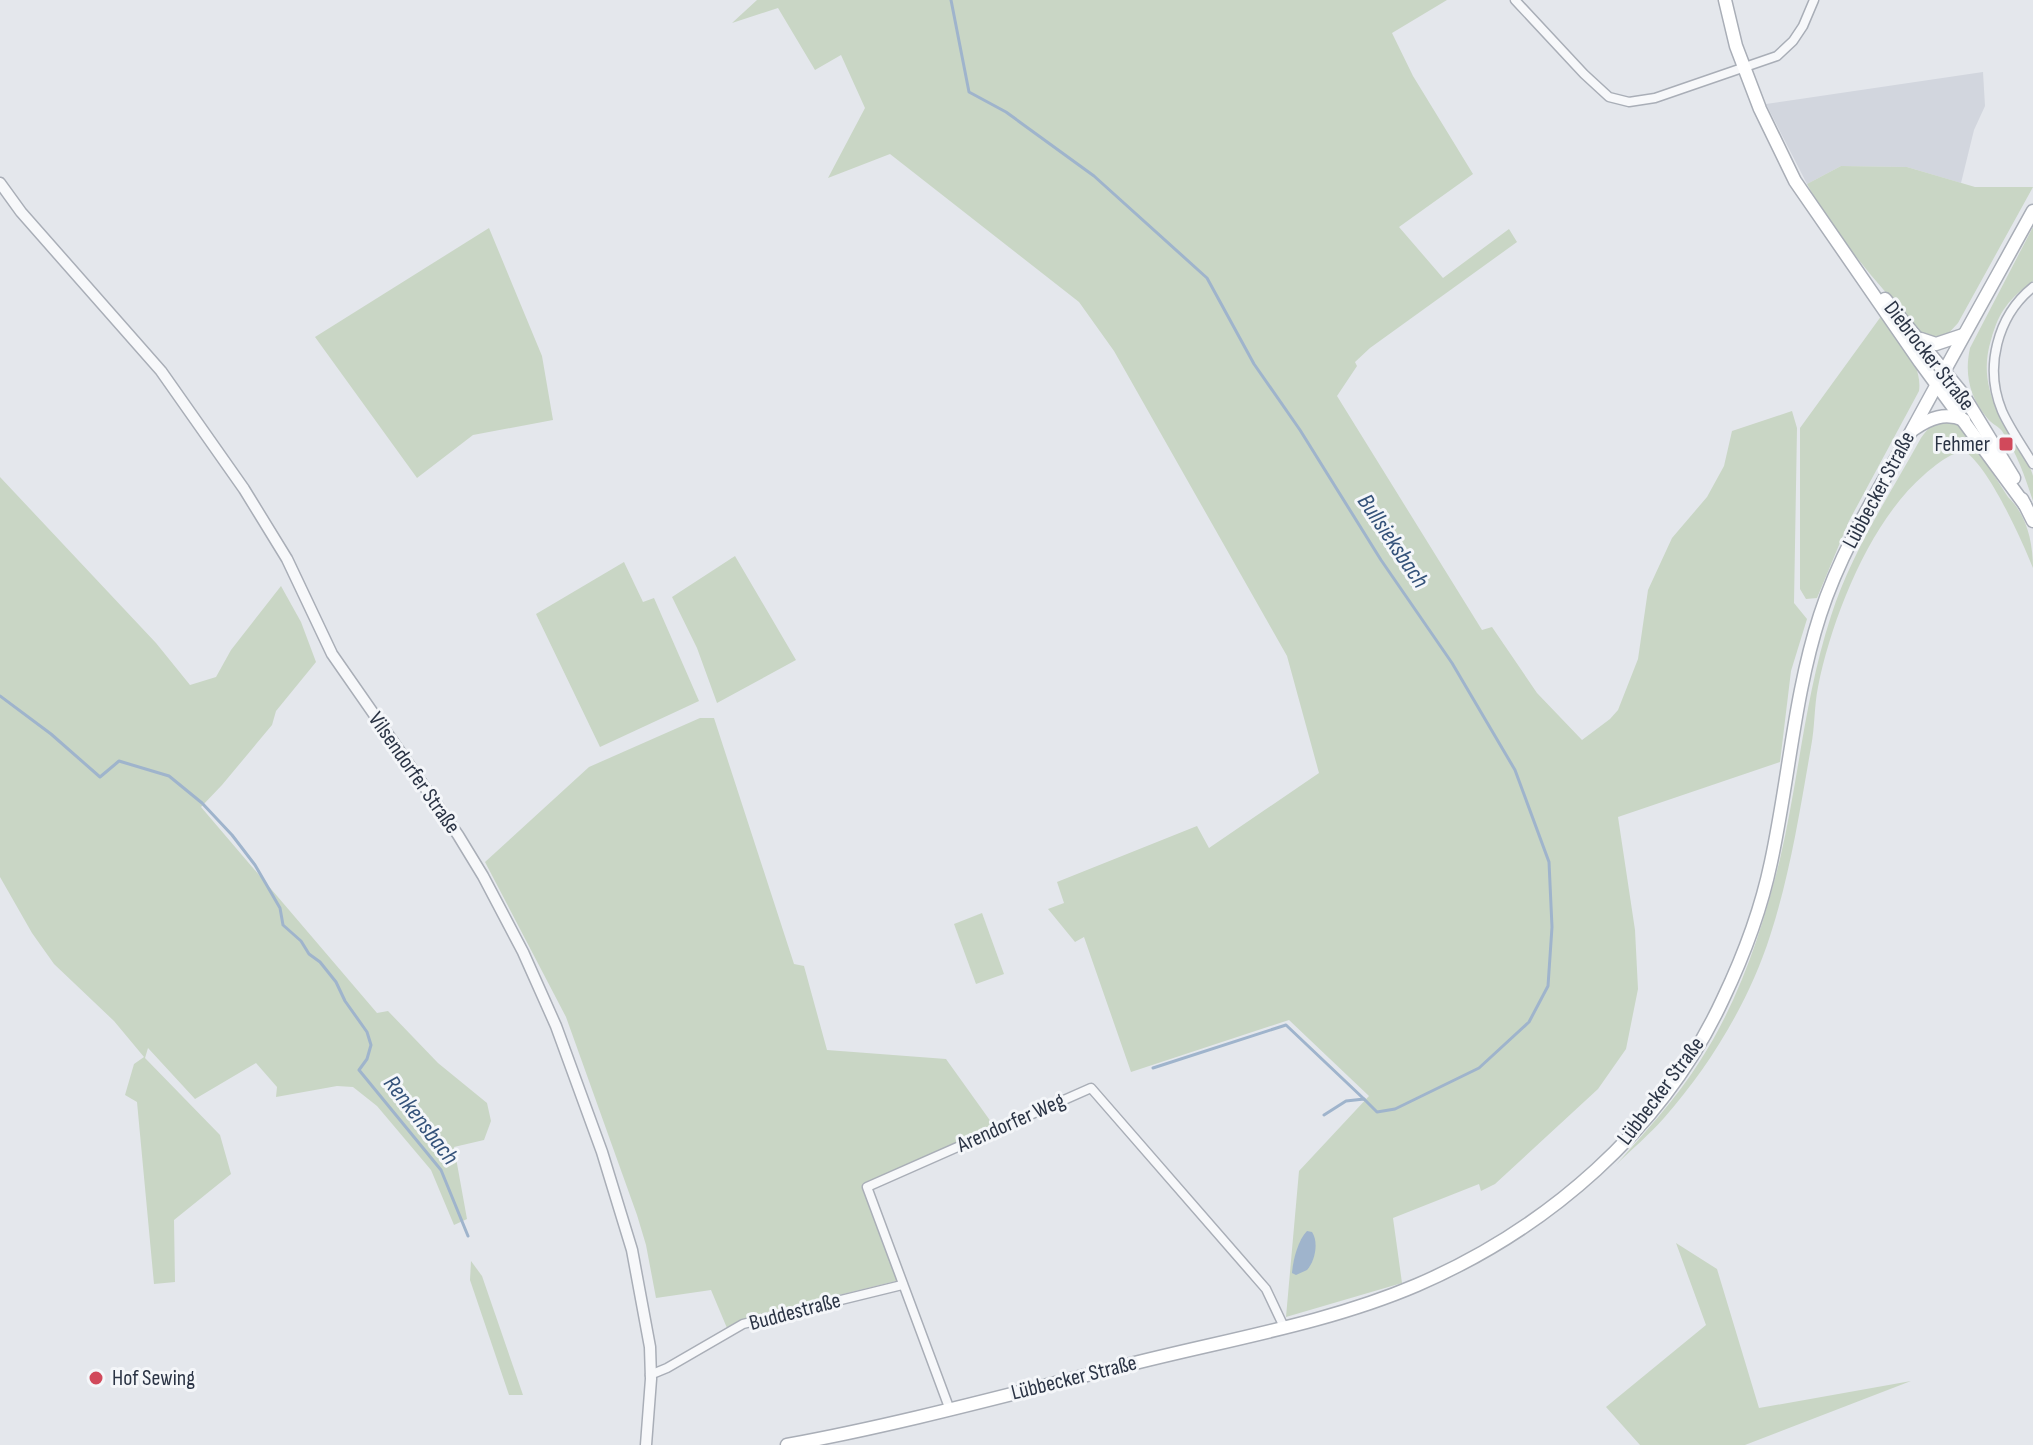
<svg xmlns="http://www.w3.org/2000/svg" width="2033" height="1445" font-family="'Sofia Sans Condensed',sans-serif">
  <style>
    .built { fill: #d2d6de }
    .green { fill: #c9d6c5 }
    .water { fill: #9fb4cc }
    .lines { fill: none; stroke-linecap: round; stroke-linejoin: round }
    .stream { stroke: #9fb4cc; stroke-width: 3 }
    .minor-casing { stroke: #a9aeb7; stroke-width: 11 }
    .tertiary-casing { stroke: #a9aeb7; stroke-width: 13 }
    .secondary-casing { stroke: #a9aeb7; stroke-width: 15 }
    .minor { stroke: #f7f8fa; stroke-width: 8 }
    .tertiary { stroke: #f7f8fa; stroke-width: 10 }
    .secondary { stroke: #fff; stroke-width: 12 }
    .poi-dot { fill: #d1495b; stroke: #f4f6f9; stroke-width: 3 }
    .labels { text-anchor: middle; dominant-baseline: central; stroke-width: 6; stroke-linejoin: round; paint-order: stroke }
    .street-label { font-size: 22px; fill: #2b3445; stroke: #f4f6f9 }
    .poi-label { font-size: 22px; fill: #2b3445; stroke: #f4f6f9; text-anchor: end }
    .water-label { font-size: 24px; font-style: italic; fill: #34527a; stroke: #f4f6f9 }
  </style>
  <rect width="100%" height="100%" fill="#e4e7ec"/>
  <path class="built" d="M1983,72L1985,106L1974,130L1961,183L1907,167L1841,166L1807,184L1766,104Z"/>
  <g class="green">
    <path d="M757,0H1447L1392,33L1413,76L1473,174L1399,227L1443,278L1509,229L1517,242L1370,348L1355,362L1357,366L1337,396L1482,630L1492,627L1537,693L1582,740L1610,719L1618,710L1638,659L1648,590L1672,538L1707,497L1724,466L1732,431L1792,411L1797,428L1794,603L1807,619L1791,671L1780,762L1618,817L1635,930L1638,989L1626,1049L1598,1089L1495,1184L1481,1191L1479,1184L1393,1218L1402,1283L1286,1317L1299,1171L1369,1096L1289,1020L1131,1072L1084,937L1075,942L1048,909L1064,903L1057,882L1197,826L1209,848L1319,773L1287,656L1114,351L1079,302L890,154L828,178L865,108L841,55L815,70L778,8L732,23Z"/>
    <path d="M1841,166L1907,167L1975,187H2033L1958,323L1946,336H1926C1911,326 1900,310 1888,295C1858,260 1829,225 1807,184Z"/>
    <path d="M2033,227V281C2009,299 1999,311 1991,340C1978,382 1997,413 2018,449C2023,457 2031,467 2033,476C2033,484 2033,493 2033,501C2025,477 2017,453 2002,431C1998,426 1992,424 1988,419C1970,398 1964,375 1970,348Z"/>
    <path d="M489,228L542,356L553,420L473,435L417,478L315,337Z"/>
    <path d="M1882,315C1897,337 1923,363 1919,391L1849,521L1817,598L1806,599L1800,589V428Z"/>
    <path d="M1946,420L1956,423L1965,430L2008,497C2027,515 2033,543 2033,568C2021,538 1990,470 1966,452C1951,451 1936,465 1925,474C1870,521 1832,617 1818,687C1814,707 1815,727 1811,747C1800,810 1790,875 1770,936C1749,1002 1709,1067 1664,1118C1649,1135 1632,1149 1616,1165C1645,1132 1676,1099 1700,1061C1739,1001 1763,928 1780,859C1799,778 1805,695 1831,616C1851,553 1889,496 1921,438C1928,428 1934,422 1946,420Z"/>
    <path d="M0,477L156,643L190,685L216,677L231,650L281,586L301,622L316,662L276,711L272,725L222,785L201,807L377,1013L388,1011L438,1063L487,1103L491,1121L484,1140L454,1147L467,1219L454,1225L431,1170L377,1106L353,1087L337,1086L276,1097L277,1087L256,1063L195,1099L148,1048L145,1058L220,1135L231,1174L174,1220L175,1282L154,1284L137,1102L125,1095L134,1064L144,1057L114,1021L54,964L32,933L0,877Z"/>
    <path d="M735,556L796,660L717,703L697,648L672,597Z"/>
    <path d="M624,562L643,602L654,598L699,701L600,747L536,614Z"/>
    <path d="M700,718H714L794,964L804,966L827,1050L946,1059L999,1133L872,1190L904,1279L750,1317L727,1328L711,1290L656,1298L646,1245L637,1215L566,1017L485,862L589,767Z"/>
    <path d="M982,913L1004,974L976,984L954,924Z"/>
    <path d="M1676,1243L1717,1269L1759,1408L1911,1381L1745,1445H1640L1606,1407L1706,1325Z"/>
    <path d="M471,1261L482,1276L523,1395H509L470,1280Z"/>
  </g>
  <path class="water" d="M1307,1231L1312,1232C1319,1242 1315,1261 1307,1270L1296,1275L1292,1273C1293,1260 1298,1240 1307,1231Z"/>
  <g class="lines">
    <g class="stream">
      <path d="M951,0L969,92L1006,112L1094,176L1207,278L1254,364L1300,430L1381,560L1452,663L1515,770L1549,862L1552,927L1548,986L1529,1022L1479,1068L1395,1109L1377,1112L1364,1099L1346,1101L1324,1115"/>
      <path d="M0,696L51,734L100,777L119,761L169,776L202,803L232,835L255,865L280,908L283,925L301,941L309,954L320,962L336,982L345,1001L367,1032L371,1045L367,1059L359,1070L441,1170L468,1236"/>
      <path d="M1153,1068L1286,1025L1364,1099"/>
    </g>
    <g class="minor-casing">
      <g id="minor">
        <path d="M1515,0L1584,74L1609,97L1629,102L1655,98L1777,56L1793,41L1803,26L1814,0"/>
        <path d="M2033,287C1997,316 1984,368 2002,411C2010,429 2023,447 2033,464"/>
        <path d="M650,1375L667,1368L743,1324L902,1285"/>
        <path d="M950,1410L867,1187L1091,1088L1266,1289L1284,1327"/>
      </g>
    </g>
    <g class="tertiary-casing">
      <path id="tertiary" d="M0,183L21,212L161,371L244,489L287,559L332,654L458,835L483,876L523,952L556,1026L602,1152L632,1250L650,1347L651,1379L646,1445"/>
    </g>
    <g class="secondary-casing">
      <g id="secondary">
        <path d="M1725,0L1736,46L1760,109L1795,181L1920,362L2025,505"/>
        <path d="M1885,299L1962,393L2014,478"/>
        <path d="M1921,339L1936,344L1963,335"/>
        <path d="M1914,429C1930,418 1945,412 1964,420"/>
        <path d="M2022,499L2033,521"/>
        <path d="M787,1445C902,1424 1014,1393 1127,1365C1224,1340 1326,1324 1417,1285C1547,1229 1663,1129 1723,999C1744,955 1761,910 1771,862C1789,779 1794,695 1820,615C1841,550 1878,491 1911,432C1951,358 1992,285 2033,211"/>
      </g>
    </g>
    <use href="#minor" class="minor"/>
    <use href="#tertiary" class="tertiary"/>
    <use href="#secondary" class="secondary"/>
  </g>
  <g class="poi-dot">
    <rect x="1998" y="436" width="16" height="16" rx="4"/>
    <circle cx="96" cy="1378" r="8"/>
  </g>
  <g class="labels">
    <g class="street-label">
      <text transform="translate(1929 356) rotate(52)">Diebrocker Straße</text>
      <text transform="translate(1879 490) rotate(-62)">Lübbecker Straße</text>
      <text transform="translate(414 773) rotate(55)">Vilsendorfer Straße</text>
      <text transform="translate(1661 1091) rotate(-53)">Lübbecker Straße</text>
      <text transform="translate(1011 1123) rotate(-24)">Arendorfer Weg</text>
      <text transform="translate(795 1312) rotate(-15)">Buddestraße</text>
      <text transform="translate(1074 1378) rotate(-14)">Lübbecker Straße</text>
    </g>
    <g class="poi-label">
      <text x="1990" y="444">Fehmer</text>
      <text x="112" y="1378" text-anchor="start">Hof Sewing</text>
    </g>
    <g class="water-label">
      <text transform="translate(1393 541) rotate(56)">Bullsieksbach</text>
      <text transform="translate(421 1120) rotate(52)">Renkensbach</text>
    </g>
  </g>
</svg>
